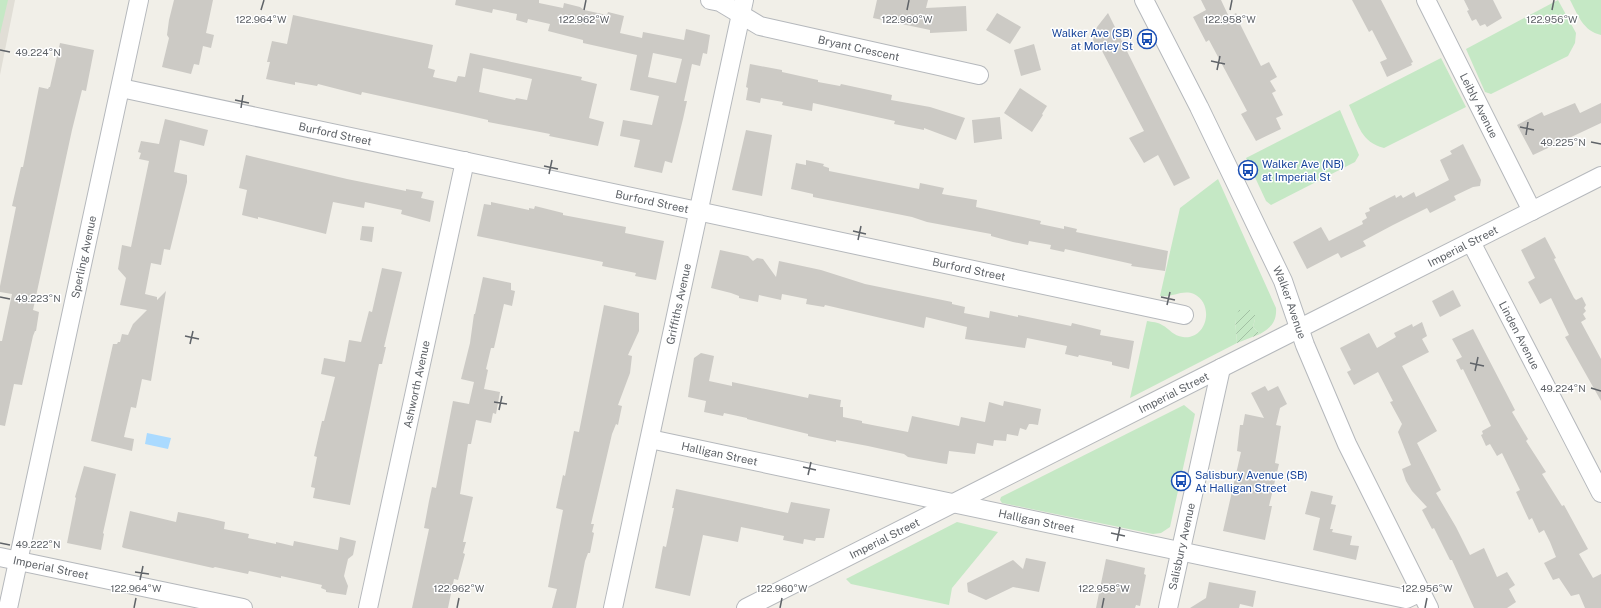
<svg xmlns="http://www.w3.org/2000/svg" width="1601" height="608" font-family="'Public Sans',sans-serif">
  <style>
    .education { fill: #e1ded6 }
    .green { fill: #c5e8c5 }
    .garden { fill: url(#garden-furrows) }
    .water { fill: #aadaff }
    .building { fill: #cccac5; fill-rule: evenodd }
    .lines { fill: none; stroke-linecap: round; stroke-linejoin: round }
    .minor-casing { stroke: #b5b8bc; stroke-width: 20 }
    .minor { stroke: #fff; stroke-width: 18 }
    .ticks { fill: none; stroke: #5f6368; stroke-width: 1.5 }
    .labels { text-anchor: middle; dominant-baseline: central; stroke-width: 3; stroke-linejoin: round; paint-order: stroke }
    .transit-label { font-size: 11px; fill: #164399; stroke: #fff; text-anchor: start }
    .street-label { font-size: 11px; fill: #5f6368; stroke: #fff }
    .ticks-label { font-size: 10px; text-anchor: middle; fill: #5f6368; stroke: #fff; stroke-width: 3; stroke-linejoin: round; paint-order: stroke }
  </style>
  <defs>
    <pattern id="garden-furrows" width="10" height="10" patternUnits="userSpaceOnUse"><rect width="10" height="10" fill="#c5e8c5"/><path d="M-1 1l2-2M0 10L10 0M9 11l2-2" fill="none" stroke="#a3c0a4"/></pattern>
  </defs>
  <rect width="100%" height="100%" fill="#f1efe8"/>
  <path class="education" d="M0,0H15L0,75Z"/>
  <g class="green">
    <path d="M0,0H8L0,34Z"/>
    <path d="M1558,0L1576,33L1575,43L1568,56L1491,94L1485,92L1466,49Z"/>
    <path d="M1570,0H1601V35C1583,31 1578,15 1570,0Z"/>
    <path d="M1441,58L1466,107L1384,148C1361,142 1359,126 1349,105Z"/>
    <path d="M1340,110L1359,155L1355,162L1271,205L1266,201L1246,158Z"/>
    <path d="M1218,179L1276,308C1277,321 1271,328 1260,334L1253,327L1255,319H1235L1237,343L1130,398L1147,321C1152,322 1158,322 1162,325C1170,329 1173,336 1183,337C1207,340 1215,304 1194,294C1182,289 1172,298 1160,296L1180,208Z"/>
    <path d="M1184,405L1195,414L1170,527L1161,533L1153,534L1002,503L1000,500L1001,497Z"/>
    <path d="M957,522L998,532L952,588L949,605L851,584L846,579Z"/>
  </g>
  <path class="garden" d="M1239,310H1255V319L1253,327L1260,334L1237,343L1235,319Z"/>
  <path class="water" d="M147,433L171,438L168,449L145,444Z"/>
  <g class="building">
    <path d="M174,0H213L206,33L214,35L211,48L203,46L199,65L194,64L191,74L162,67L169,38L167,35L169,20Z"/>
    <path d="M456,0H539V3L563,8L564,3L580,7L584,10L607,15L608,12L624,16L620,33L642,38L643,32L684,40L686,29L710,35L707,54L703,53L700,66L692,64L684,101H687L683,119L672,163L665,161L662,173L634,167L640,140L620,136L623,120L652,125L659,96L630,90L637,55L583,43V40L548,31L550,24L528,19L527,23L516,20L517,14L493,9L492,13L455,5ZM653,53L682,59L676,83L648,77Z"/>
    <path d="M877,0H928L926,8L966,6L967,31L930,33V30L873,18Z"/>
    <path d="M1201,0H1221L1229,17L1236,13L1242,23L1240,24L1261,66L1269,62L1277,77L1270,81L1276,91L1272,93L1283,115L1276,118L1281,129L1256,141L1241,114L1247,111L1209,40L1206,42L1193,17L1206,10Z"/>
    <path d="M1352,0H1381L1413,62L1411,63L1412,65L1387,77L1380,62L1387,59L1372,30L1369,32Z"/>
    <path d="M1464,0H1493L1502,18L1487,27L1485,24L1480,26L1476,19L1472,21L1467,11L1469,10Z"/>
    <path d="M997,13L1021,27L1010,44L986,30Z"/>
    <path d="M1108,13L1190,178L1174,186L1158,155L1144,163L1129,138L1144,131L1101,49L1098,51L1093,40L1097,27Z"/>
    <path d="M293,15L433,45L428,68L435,70L433,77L456,82L458,76L465,77L470,53L582,77L581,80L597,84L589,118L604,122L598,146L549,136L550,134L488,122V120L462,114L362,92L361,95L318,84L317,86L295,82V85L266,79L270,62H267L272,41L287,44ZM483,68L532,79L527,100L516,98L515,100L479,92Z"/>
    <path d="M60,43L94,50L86,91L82,90L72,130L33,310L39,312L36,331H35L33,336L22,385L14,384L5,426L0,425V341H2L12,294L0,292V286L16,207L12,206L21,167H23L39,87L48,89L49,87H50Z"/>
    <path d="M1034,44L1041,70L1021,76L1014,50Z"/>
    <path d="M750,64L782,70V72L818,80V82L840,86L841,84L892,95L891,100L930,107L965,118L956,140L924,128V130L894,124L895,121L813,103L812,111L782,105L783,102L761,98L760,103L746,100L748,88L746,87Z"/>
    <path d="M1020,88L1047,106L1042,114L1043,115L1032,132L1004,113Z"/>
    <path d="M1575,103L1580,113L1601,103V123L1533,155L1517,125L1542,112L1544,116Z"/>
    <path d="M1000,117L1002,139L974,143L972,120Z"/>
    <path d="M165,119L208,130L204,146L180,140L174,172L187,175V182L170,250L164,249L161,265L151,263L145,294L157,297V300L166,291L151,381L142,379L136,408L131,407L124,437L134,439L132,451L91,441L113,344H117L118,342H120L122,334L128,335L133,324L147,310L120,305L126,278L118,269L122,245L131,247L149,161L139,159L141,153L138,152L141,141L159,144Z"/>
    <path d="M746,130L772,135L762,196L732,190Z"/>
    <path d="M1463,144L1481,180L1480,186L1473,187L1454,196L1456,200L1430,213L1427,208L1393,225L1363,241L1366,246L1341,258L1338,253L1307,269L1293,242L1321,227L1329,241L1363,224L1362,221L1367,218L1365,213L1370,211L1369,208L1395,195L1396,198L1401,195L1403,198L1414,192L1416,197L1449,180L1440,160L1452,154L1450,151Z"/>
    <path d="M246,155L347,179L406,191V189L423,192L421,198L434,201L430,222L401,214L402,210L365,202L364,208L333,202L326,234L258,217V219L242,215L247,190L239,188Z"/>
    <path d="M806,160L824,164L823,166L829,168V171L919,189L920,183L944,188L942,194L977,200L976,207L1041,221L1040,224L1064,229V226L1077,229L1076,232L1081,233L1168,251L1165,271L1131,266L1132,264L1065,249L1064,252L1050,249L1051,245L1029,241L1028,245L1013,242L991,236V234L927,222L912,217L813,197V194L791,189L796,163L806,165Z"/>
    <path d="M491,202L529,210V208L534,209L535,206L563,213V215L626,227L625,233L664,241L656,280L635,276L636,273L602,266L603,262L477,236L484,204L491,205Z"/>
    <path d="M362,226L374,227L372,242L360,240Z"/>
    <path d="M1545,237L1556,258L1554,259L1574,298L1576,300L1582,297L1586,305L1584,308L1586,311L1583,314L1586,319L1581,322L1601,359V401L1565,337L1569,335L1551,298L1540,304L1528,282L1535,278L1521,250Z"/>
    <path d="M720,250L748,256L753,261L757,258L763,259L776,277L779,261L821,270L865,284L952,302V304L965,307L964,313L989,318L990,311L1018,317V315L1071,326L1072,323L1101,330L1100,335L1134,341L1129,369L1112,365V362L1079,355L1078,357L1065,354L1067,346L1027,338L1025,348L965,339L967,327L926,317L924,328L825,305L824,307L806,304L807,299L782,294L781,300L759,295L758,302L739,298V296L731,293L711,288Z"/>
    <path d="M382,268L402,272L384,347H386L382,364H379L350,505L313,498L315,488L311,487L317,457L314,456L322,421H324L335,377L321,374L324,358L345,362L349,340L361,342L369,311L372,312Z"/>
    <path d="M483,277L511,283V290L515,291L512,306L504,304L494,348H491L486,369L488,370L484,389L500,392L496,414L493,413L491,423L476,420L471,444H468L460,494L473,497L463,542H466L463,553L465,554L458,580L454,579L448,608H412L429,529L424,528L429,501L432,487L436,488L453,401L469,404L474,382L461,379L470,343L474,314H475Z"/>
    <path d="M1453,290L1461,306L1440,317L1432,301Z"/>
    <path d="M604,305L639,313V331L628,355L632,356L630,373L618,405L622,406L618,425L616,424L612,434L591,524H594L592,532L594,533L590,553H588L585,561L576,608H552L557,589L548,587L563,510L556,508L563,475L565,476L574,431L579,432Z"/>
    <path d="M1422,322L1427,336L1422,339L1429,352L1402,366L1437,431L1417,443L1441,490L1436,493L1456,527L1470,555L1484,548L1497,577L1507,572L1515,585L1509,589L1516,602L1507,608H1474L1452,560H1450L1434,528L1432,529L1422,510L1427,507L1412,491L1406,481L1402,469L1411,465L1398,432L1402,424L1390,402L1393,401L1378,372L1354,385L1347,372L1351,370L1340,348L1369,333L1377,348L1396,337L1394,333L1412,324L1413,327Z"/>
    <path d="M1473,329L1515,410L1512,412L1528,439L1526,441L1546,472L1542,474L1562,506L1564,505L1588,549L1579,554L1593,578L1601,574V608H1585L1579,594L1571,596L1559,578L1553,580L1544,563L1556,557L1550,542L1544,530L1539,533L1532,518L1529,520L1516,492L1520,490L1502,453L1497,456L1490,444L1486,446L1481,435L1483,434L1482,431L1491,426L1463,369L1461,370L1456,360L1462,357L1452,339Z"/>
    <path d="M701,353L714,356L709,381L732,386V382L808,398L809,394L841,400L840,407H843V417L862,421V423L908,432L912,416L959,426L961,417L985,422L989,402L1003,406L1004,401L1041,409L1038,425L1032,424H1029L1026,430L1020,428L1018,436L1007,434L1006,441L994,440L993,446L977,443L975,454L949,451L947,464L940,463L908,457L904,454L868,446L836,440V442L808,436V434L747,419V418L724,413L723,416L704,412L706,401L688,397L694,358Z"/>
    <path d="M1265,386L1268,391L1278,386L1287,404L1280,408L1276,425L1281,426L1275,463L1279,464L1269,506H1272L1265,540L1223,531L1241,452L1237,451L1240,425H1243L1245,414L1264,418L1251,393Z"/>
    <path d="M84,466L116,474L103,533L104,534L101,550L67,543L76,498L75,497Z"/>
    <path d="M676,489L788,513L791,502L824,508L830,509L824,538H816L815,541L804,539L803,544L783,540L784,536L741,527L738,542L703,535L690,596L655,588L663,546L666,547L674,508H672Z"/>
    <path d="M1311,491L1333,496L1331,504L1336,505L1330,529H1333L1332,532L1352,536L1350,545L1359,546L1356,560L1313,550L1320,518L1305,514Z"/>
    <path d="M130,511L176,522L178,512L208,518L225,522L224,529L249,534L248,538L276,544V542L293,546L294,541L338,550L340,537L356,541L353,555L348,559L344,576L348,586L346,595L326,592V590L321,588L322,585L281,576V578L249,571L248,574L215,567L213,568L124,548L122,547Z"/>
    <path d="M1026,558L1046,562L1039,592L1013,587L986,600L968,592L967,583L1013,560L1023,569Z"/>
    <path d="M1106,559L1145,568L1144,574L1146,575L1140,606L1136,605L1135,608H1096Z"/>
    <path d="M1209,582L1256,591L1253,607L1240,604L1239,608H1190L1206,598Z"/>
  </g>
  <g class="lines">
    <g class="minor-casing">
      <g id="minor">
        <path id="s1" d="M710,0L720,2L760,26L979,75"/>
        <path id="s2" d="M1144,0L1199,107L1283,281L1305,345L1347,444L1429,608"/>
        <path id="s3" d="M1426,0L1532,211"/>
        <path id="s4" d="M121,88L1184,315"/>
        <path id="s5" d="M1471,242L1601,493"/>
        <path id="s6" d="M650,439L1406,599L1421,592"/>
        <path id="s7" d="M0,557L243,608"/>
        <path id="s8" d="M8,608L139,0"/>
        <path id="s9" d="M368,608L465,161"/>
        <path id="s10" d="M613,608L744,0"/>
        <path id="s11" d="M746,608C1031,465 1316,321 1601,176"/>
        <path id="s12" d="M1168,608L1221,368"/>
      </g>
    </g>
    <use href="#minor" class="minor"/>
  </g>
  <path class="ticks" d="M261,10L264,0M584,10L586,0M907,10L909,0M1230,10L1232,0M1552,10L1554,0M0,50L10,52M1211,61L1225,64M1217,70L1220,56M235,100L249,103M241,108L243,95M1520,127L1534,130M1526,135L1528,122M1591,142L1601,144M544,166L558,169M549,174L552,160M853,231L866,234M858,240L861,226M0,297L10,299M1161,297L1175,300M1167,305L1170,292M185,336L199,339M190,344L193,331M1470,363L1484,366M1475,371L1478,357M1591,388L1601,391M494,402L507,404M499,410L502,396M803,467L816,470M808,475L811,462M1111,533L1125,536M1117,541L1120,527M0,543L10,545M135,572L149,574M140,580L143,566M134,608L136,598M457,608L459,598M780,608L782,598M1102,608L1104,598M1425,608L1427,598"/>
  <defs>
    <g id="bus-ring" transform="scale(1)"><circle r="9.5" fill="#fff" stroke="#1a4fb4" stroke-width="1.5"/><path d="M-5-6H5V4H4V6H2V4H-2V6H-4V4H-5ZM-3.5-4V0h7V-4ZM-3.5 1.2v1.5H-2V1.2ZM2 1.2v1.5H3.5V1.2Z" fill="#1a4fb4"/></g>
  </defs>
  <g fill-rule="evenodd">
    <use href="#bus-ring" x="1147" y="39"/>
    <use href="#bus-ring" x="1248" y="170"/>
    <use href="#bus-ring" x="1181" y="481"/>
  </g>
  <g class="labels">
    <g class="transit-label">
      <text x="1133" y="33" text-anchor="end">Walker Ave (SB)<tspan x="1133" dy="13">at Morley St</tspan></text>
      <text x="1262" y="164">Walker Ave (NB)<tspan x="1262" dy="13">at Imperial St</tspan></text>
      <text x="1195" y="475">Salisbury Avenue (SB)<tspan x="1195" dy="13">At Halligan Street</tspan></text>
    </g>
    <g class="street-label">
      <text stroke="none"><textPath href="#s1" startOffset="158">Bryant Crescent</textPath></text>
      <text stroke="none"><textPath href="#s3" startOffset="118">Leibly Avenue</textPath></text>
      <text stroke="none"><textPath href="#s4" startOffset="219">Burford Street</textPath></text>
      <text stroke="none"><textPath href="#s4" startOffset="543">Burford Street</textPath></text>
      <text stroke="none"><textPath href="#s11" startOffset="803">Imperial Street</textPath></text>
      <text stroke="none"><textPath href="#s8" startOffset="359">Sperling Avenue</textPath></text>
      <text stroke="none"><textPath href="#s4" startOffset="867">Burford Street</textPath></text>
      <text stroke="none"><textPath href="#s2" startOffset="336">Walker Avenue</textPath></text>
      <text stroke="none"><textPath href="#s10" startOffset="311">Griffiths Avenue</textPath></text>
      <text stroke="none"><textPath href="#s5" startOffset="105">Linden Avenue</textPath></text>
      <text stroke="none"><textPath href="#s9" startOffset="229">Ashworth Avenue</textPath></text>
      <text stroke="none"><textPath href="#s11" startOffset="479">Imperial Street</textPath></text>
      <text stroke="none"><textPath href="#s6" startOffset="71">Halligan Street</textPath></text>
      <text stroke="none"><textPath href="#s6" startOffset="395">Halligan Street</textPath></text>
      <text stroke="none"><textPath href="#s11" startOffset="155">Imperial Street</textPath></text>
      <text stroke="none"><textPath href="#s12" startOffset="63">Salisbury Avenue</textPath></text>
      <text stroke="none"><textPath href="#s7" startOffset="52">Imperial Street</textPath></text>
    </g>
  </g>
  <g class="ticks-label">
    <text x="261" y="23">122.964°W</text>
    <text x="584" y="23">122.962°W</text>
    <text x="907" y="23">122.960°W</text>
    <text x="1230" y="23">122.958°W</text>
    <text x="1552" y="23">122.956°W</text>
    <text x="38" y="56">49.224°N</text>
    <text x="1563" y="146">49.225°N</text>
    <text x="38" y="302">49.223°N</text>
    <text x="1563" y="392">49.224°N</text>
    <text x="38" y="548">49.222°N</text>
    <text x="136" y="592">122.964°W</text>
    <text x="459" y="592">122.962°W</text>
    <text x="782" y="592">122.960°W</text>
    <text x="1104" y="592">122.958°W</text>
    <text x="1427" y="592">122.956°W</text>
  </g>
</svg>
